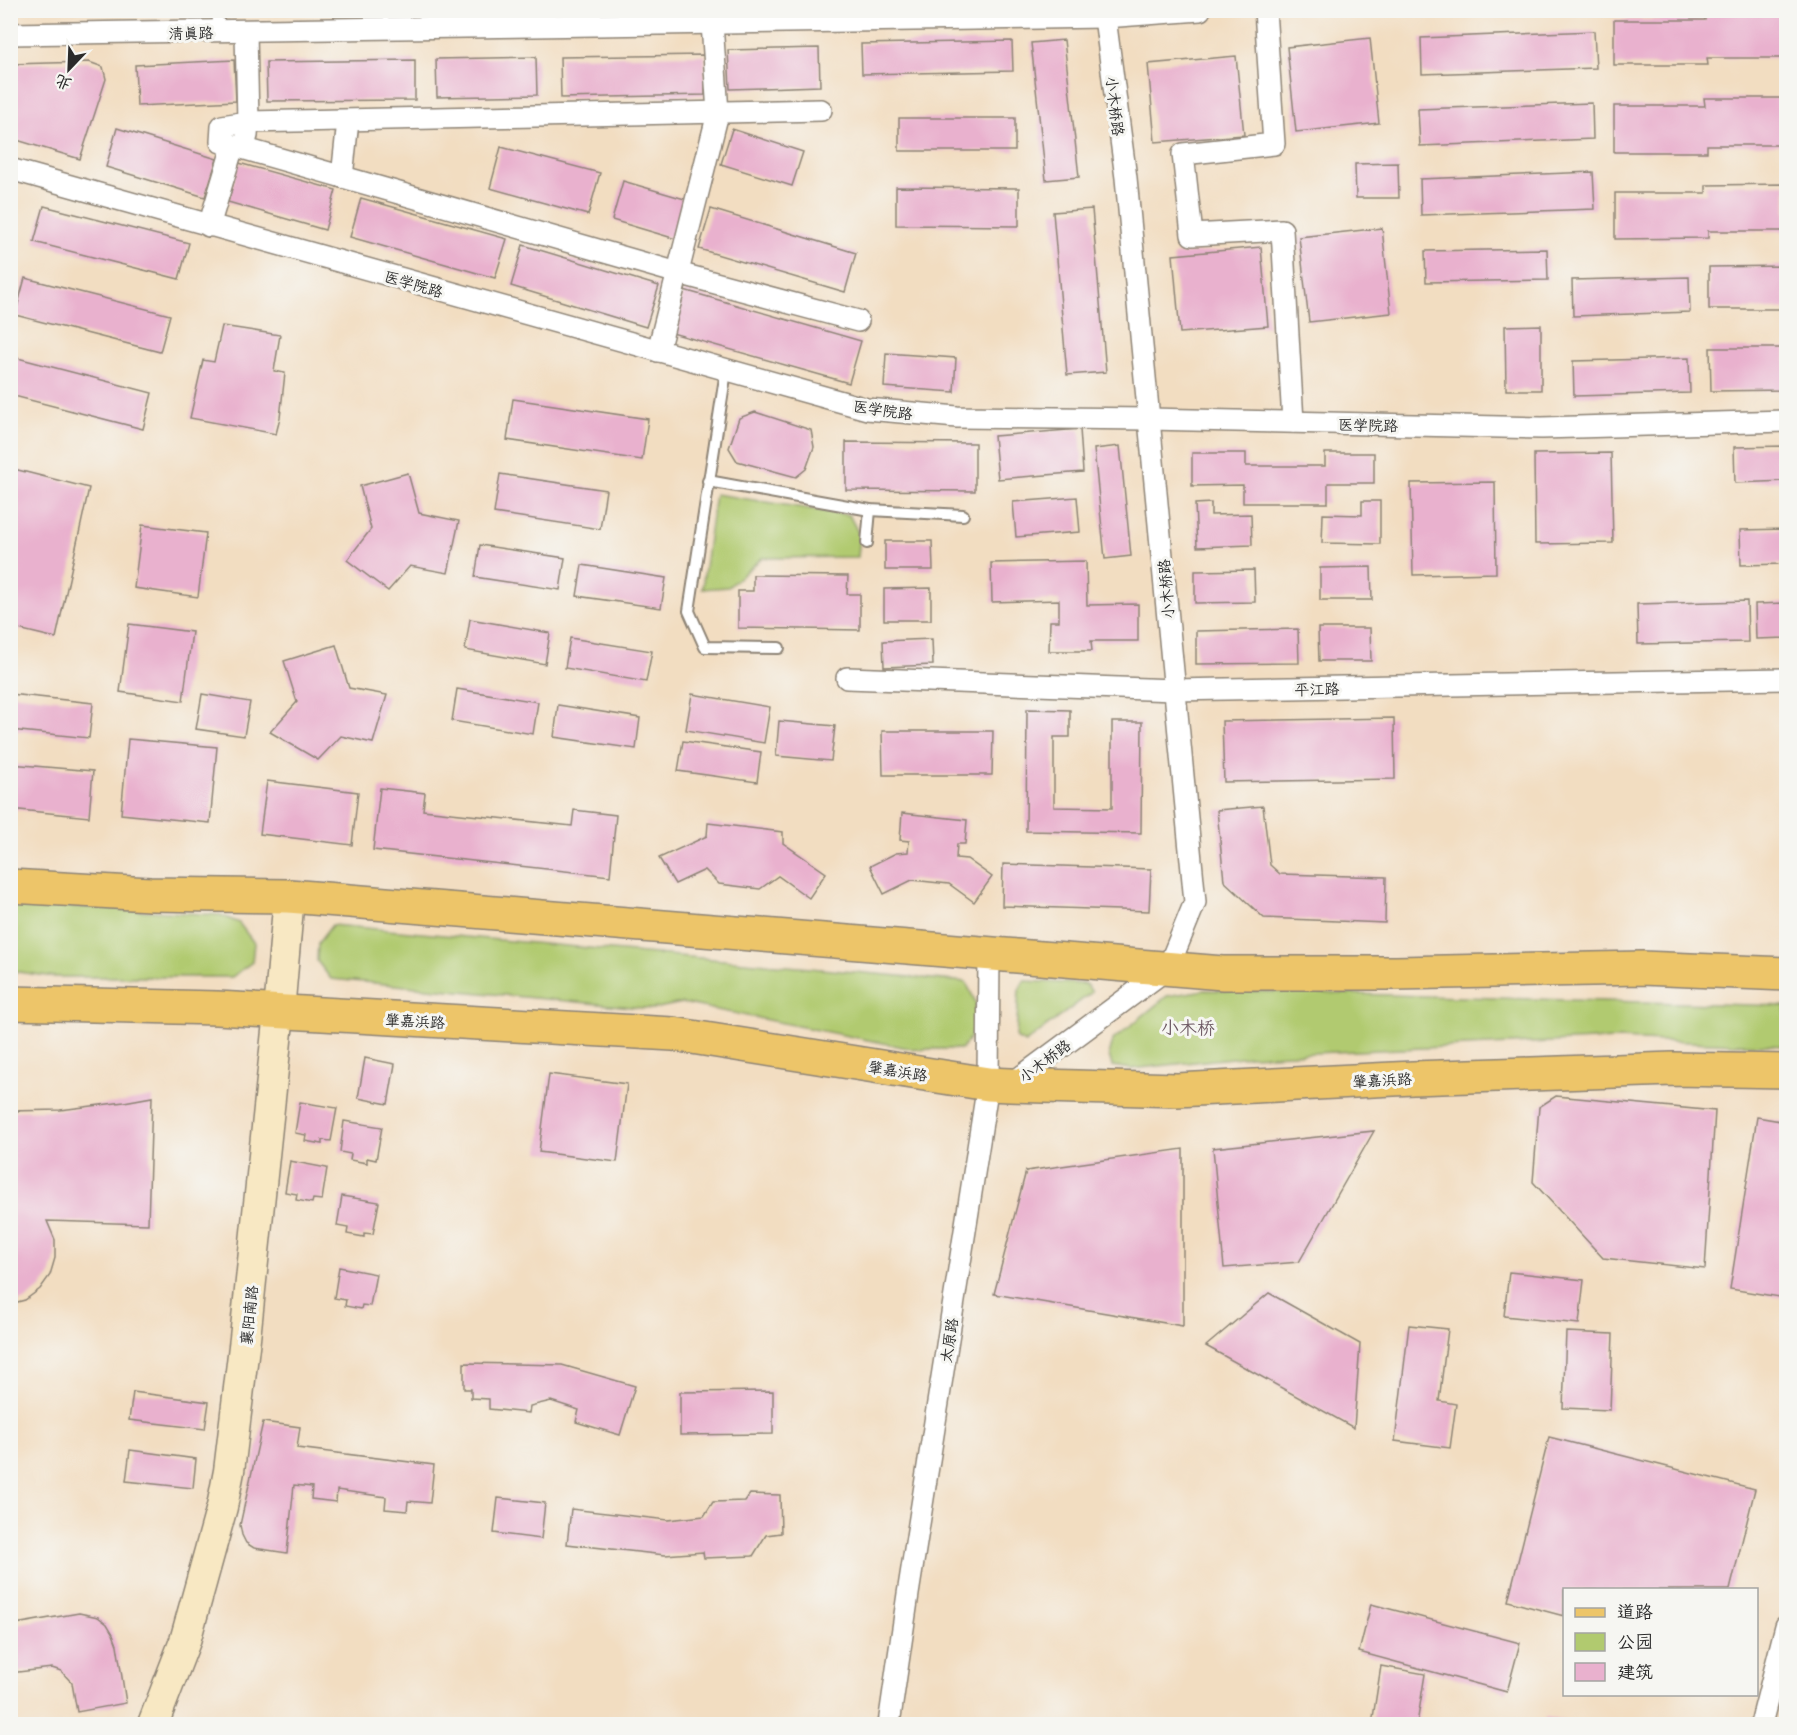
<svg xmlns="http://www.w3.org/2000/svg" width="1797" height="1735" font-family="'Playpen Sans','LXGW WenKai TC',sans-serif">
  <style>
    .green { fill: #b1ca6f; stroke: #6e7a4d; stroke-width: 1.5 }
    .building { fill: #e9b1ce }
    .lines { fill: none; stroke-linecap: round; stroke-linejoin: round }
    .lane-casing { stroke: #8e8476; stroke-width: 14 }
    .street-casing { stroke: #8e8476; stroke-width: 24 }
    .secondary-casing { stroke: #8e8476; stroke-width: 33 }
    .primary-casing { stroke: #8e8476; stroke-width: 36 }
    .lane { stroke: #fff; stroke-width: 10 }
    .street { stroke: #fff; stroke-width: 21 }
    .secondary { stroke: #f8e8c3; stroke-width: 30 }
    .primary { stroke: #edc569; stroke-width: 33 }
    .labels { text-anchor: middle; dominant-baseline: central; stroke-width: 6; stroke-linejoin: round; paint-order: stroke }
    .street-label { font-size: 15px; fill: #2b2b2b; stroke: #f6f6f2 }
    .quarter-label { font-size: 18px; fill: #6e5a64; stroke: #f6f6f2 }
  </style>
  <rect width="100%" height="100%" fill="#f6f6f2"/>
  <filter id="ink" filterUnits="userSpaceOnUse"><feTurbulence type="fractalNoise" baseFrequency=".0167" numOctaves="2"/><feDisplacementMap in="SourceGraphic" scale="12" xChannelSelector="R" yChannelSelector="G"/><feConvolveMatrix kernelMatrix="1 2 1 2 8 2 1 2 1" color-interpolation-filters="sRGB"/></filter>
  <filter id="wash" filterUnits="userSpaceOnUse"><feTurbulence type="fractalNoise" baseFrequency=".008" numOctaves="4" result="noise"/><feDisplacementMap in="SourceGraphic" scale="24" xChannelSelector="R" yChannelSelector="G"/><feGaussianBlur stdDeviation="1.35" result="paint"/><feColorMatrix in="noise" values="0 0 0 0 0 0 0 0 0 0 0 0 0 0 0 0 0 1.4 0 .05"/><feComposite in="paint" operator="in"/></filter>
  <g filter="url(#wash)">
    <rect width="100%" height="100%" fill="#f2ddc1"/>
    <g class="green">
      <path d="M715,494L849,515L860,536L858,557L762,558L728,587L702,589Z"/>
      <path d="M10,903L221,915L239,923L254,943L252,962L232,977H55L11,971Z"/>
      <path d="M332,925L966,982L976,1003L972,1035L961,1049H913L682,1003L653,1009L331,979L317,961L318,943Z"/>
      <path d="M1024,981L1086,984L1092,992L1025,1043L1016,1038L1019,990Z"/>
      <path d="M1205,990L1786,1006V1046L1616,1039L1250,1056L1131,1069L1112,1066L1109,1055L1113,1040L1167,996Z"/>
    </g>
    <g id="blocks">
      <g class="building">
        <path d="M1786,11V58H1707L1708,65H1614V20H1705V12Z"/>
        <path d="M1594,31L1596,68L1422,74L1421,38Z"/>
        <path d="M1370,38L1379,123L1296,132L1287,47Z"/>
        <path d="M1064,40L1079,177L1046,180L1031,43Z"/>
        <path d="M1012,41L1013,71L862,74L861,44Z"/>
        <path d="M819,48L820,86L730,89L728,50Z"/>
        <path d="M705,55V95L561,98L560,57Z"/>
        <path d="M1236,56L1244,135L1155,142L1148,64Z"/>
        <path d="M536,57L537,95L437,97L436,59Z"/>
        <path d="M234,60L236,101L137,106L135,65Z"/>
        <path d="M415,60V100L267,101L266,62Z"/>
        <path d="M89,62L103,67L106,79L80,159L10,138V64Z"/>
        <path d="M1704,98H1786V145H1707V152H1614V106H1705Z"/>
        <path d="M1592,103L1593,139L1420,146L1418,109Z"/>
        <rect x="899" y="118" width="116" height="33"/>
        <path d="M117,128L217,159L205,197L106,167Z"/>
        <path d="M732,129L803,152L792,186L721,164Z"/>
        <path d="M501,147L600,173L588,215L490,188Z"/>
        <path d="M239,163L336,190L325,230L228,202Z"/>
        <path d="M1398,163L1399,198H1356L1355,164Z"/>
        <path d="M1593,172L1595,209L1421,215L1420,179Z"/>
        <path d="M623,181L688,200L676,239L612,220Z"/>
        <path d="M1786,184V231H1708V238L1615,239V193H1706V185Z"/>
        <path d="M896,187L1019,188V226L896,225Z"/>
        <path d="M361,198L507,239L495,278L350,237Z"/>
        <path d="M44,206L189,243L179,279L34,242Z"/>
        <path d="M711,209L856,253L845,292L699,249Z"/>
        <path d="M1092,209L1106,372L1067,375L1053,212Z"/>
        <path d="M1382,228L1391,313L1309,322L1299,237Z"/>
        <path d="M523,245L659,286L646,327L511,286Z"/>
        <path d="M1261,247L1268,326L1180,333L1173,255Z"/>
        <path d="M1547,249L1548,280L1426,282L1425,251Z"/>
        <path d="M1786,266V309H1709V267Z"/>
        <path d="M1689,277L1690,312L1573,316L1572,280Z"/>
        <path d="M25,278L170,315L160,352L15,315Z"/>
        <path d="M684,290L861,341L849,383L672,333Z"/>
        <path d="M1541,325V390H1506L1505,326Z"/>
        <path d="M222,326L280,335L274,371L285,373L280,418L276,434L190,418L203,360L214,362Z"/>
        <path d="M1710,348H1786V390L1711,391Z"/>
        <path d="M886,353L956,358L954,392L884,387Z"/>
        <path d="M10,356L152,393L143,429L10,395Z"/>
        <path d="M1689,358L1690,393L1574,396L1573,361Z"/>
        <path d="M513,399L648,419L642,460L507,440Z"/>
        <path d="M755,412L811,430L814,447L806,469L796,477L737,461L729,448L739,418Z"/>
        <path d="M1080,429L1083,472L998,479L994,436Z"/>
        <path d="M846,442L975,443V491L846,490Z"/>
        <path d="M1120,446L1131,556L1105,559L1094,449Z"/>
        <path d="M1786,446V481L1735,483L1734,447Z"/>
        <path d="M1192,453H1246V466H1325V453H1374V483H1328V503H1243V485L1192,486Z"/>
        <path d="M1611,453L1613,543L1535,544L1534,454Z"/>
        <path d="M10,468L89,488L56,638L10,627Z"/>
        <path d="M408,473L419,513L459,521L448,573L410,566L388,591L347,560L371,529L360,486Z"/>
        <path d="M500,474L606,490L600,529L494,513Z"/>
        <path d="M1495,482L1496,573L1413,575L1411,483Z"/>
        <path d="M1077,497L1080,532L1016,537L1013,502Z"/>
        <path d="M1362,501H1380V544L1322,543L1323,514L1362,515Z"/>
        <path d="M1211,503V515L1251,514L1252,545L1197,547L1195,504Z"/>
        <path d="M142,525L206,533L198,597L134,588Z"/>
        <path d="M1786,529V564L1741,565L1740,530Z"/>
        <path d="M885,541H932L933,570H885Z"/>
        <path d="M480,545L565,558L560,590L475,577Z"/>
        <path d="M1086,561L1087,605L1138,604V641H1091L1092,651H1049L1050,621H1059V600L992,602L991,563Z"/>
        <path d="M582,565L666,578L661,608L577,596Z"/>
        <path d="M1371,567L1372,600H1320V568Z"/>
        <path d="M1254,570L1255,602L1195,603V571Z"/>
        <path d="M753,575L848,576L847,594H860V630L738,628V591H753Z"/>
        <path d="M931,588V620H884V589Z"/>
        <path d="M1747,601L1748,642L1638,644L1637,604Z"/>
        <path d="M1786,603V638L1756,639L1755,604Z"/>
        <path d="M470,619L550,633L545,664L465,650Z"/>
        <path d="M129,624L192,632L183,701L120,692Z"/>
        <path d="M1318,628H1370L1371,661H1319Z"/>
        <path d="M1298,629L1299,663L1196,664V631Z"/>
        <path d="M570,638L652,651L646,682L565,668Z"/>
        <path d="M932,639L933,665L884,667L883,641Z"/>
        <path d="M336,645L349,688L387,695L373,743L341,736L318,760L270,732L297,702L284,661Z"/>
        <path d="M457,689L538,702L533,734L452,721Z"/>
        <path d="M10,694L93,703L89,738L10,730Z"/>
        <path d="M202,694L250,702L244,736L196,729Z"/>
        <path d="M692,694L770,707L764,743L686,730Z"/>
        <path d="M558,705L640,718L636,749L554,737Z"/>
        <path d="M1027,709L1070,710V737H1054V807L1112,808V722H1142L1141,833L1026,831Z"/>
        <path d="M1394,718L1395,779L1224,782L1222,721Z"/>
        <path d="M779,721L835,726L831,761L776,756Z"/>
        <path d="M882,731H993L992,775H883Z"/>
        <path d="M128,739L217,747L210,823L121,814Z"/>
        <path d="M683,741L761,752L757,782L678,771Z"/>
        <path d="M10,764L93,771L89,817L10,809Z"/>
        <path d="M267,781L358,792L352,845L260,834Z"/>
        <path d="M380,788L425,793L423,810L572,826L574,810L616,815L610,876L373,850Z"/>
        <path d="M1263,806L1270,865L1280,874L1386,877L1385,923L1264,918L1224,881L1217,810Z"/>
        <path d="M902,813L967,820L965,844H957L956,858L967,859L992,877L974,902L949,884L912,880L884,894L870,866L896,853L908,852L909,841L900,840Z"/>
        <path d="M708,823L783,832V843L826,873L809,898L778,876L760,889L719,884L705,870L675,884L659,858L707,836Z"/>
        <path d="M1003,864L1151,869L1149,911L1002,906Z"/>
        <path d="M365,1058L395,1064L388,1104L358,1098Z"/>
        <path d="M549,1074L627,1084L617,1162L539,1152Z"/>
        <path d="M1556,1096L1715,1111L1705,1269L1603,1258L1533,1182L1539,1107Z"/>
        <path d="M152,1097L148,1224L47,1221L55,1240V1258L50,1275L40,1289L25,1300L10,1304V1111L60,1110L124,1102Z"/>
        <path d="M300,1102L337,1108L331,1141L322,1140V1144L305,1141L306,1135L295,1133Z"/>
        <path d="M1757,1117L1786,1122V1298L1730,1289Z"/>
        <path d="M344,1121L382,1127L376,1160L367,1158V1163L350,1160L351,1154L340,1152Z"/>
        <path d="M1374,1131L1299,1262L1224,1268L1213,1148Z"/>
        <path d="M1183,1149V1326L994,1294L1026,1171Z"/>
        <path d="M290,1161L327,1168L322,1200L313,1199L312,1203L296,1200L297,1194L285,1192Z"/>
        <path d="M342,1196L379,1202L373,1234L364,1233V1237L347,1234L348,1228L337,1226Z"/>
        <path d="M339,1267L376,1274L370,1306L362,1305L361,1309L345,1306L346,1300L334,1298Z"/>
        <path d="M1509,1272L1584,1280L1579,1324L1504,1316Z"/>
        <path d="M1269,1293L1360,1344L1354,1428L1206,1346Z"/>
        <path d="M1409,1325L1448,1329L1439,1401L1456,1404L1450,1448L1395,1441Z"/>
        <path d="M1566,1332L1613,1334L1610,1410L1563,1408Z"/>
        <path d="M464,1363L562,1365L635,1386L620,1435L576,1422L579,1410L551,1401L530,1406L529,1413L489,1409V1399L471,1398V1389H464Z"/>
        <path d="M773,1391V1434L680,1435V1392Z"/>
        <path d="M133,1392L209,1402L205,1429L129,1420Z"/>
        <path d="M263,1422L300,1427L297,1448L434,1465L430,1503L408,1501L407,1511L385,1509L386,1497L337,1490L336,1502L311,1499L312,1487L294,1485L287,1553L254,1548L246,1543L242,1535L240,1525Z"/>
        <path d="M1549,1437L1755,1489L1730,1590H1564V1616L1508,1601Z"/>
        <path d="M130,1450L196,1459L193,1488L126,1481Z"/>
        <path d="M750,1494L780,1495L781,1533L766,1535L753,1556L704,1558L703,1552L665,1555L567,1544L571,1509L668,1520L704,1516L713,1502L745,1501Z"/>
        <path d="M498,1498L545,1503L541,1539L494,1533Z"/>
        <path d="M1371,1604L1520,1643L1507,1692L1359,1652Z"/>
        <path d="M79,1613L98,1617L107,1624L113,1634L117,1645L126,1703L77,1712L72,1683L61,1671L52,1668L10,1673V1625Z"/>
        <path d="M1381,1666L1425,1674L1417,1724H1372Z"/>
        <path d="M1546,1717L1576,1724H1544Z"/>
      </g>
    </g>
  </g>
  <g filter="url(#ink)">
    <use href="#blocks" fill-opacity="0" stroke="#8e8476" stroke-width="1.5"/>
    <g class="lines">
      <g class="lane-casing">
        <g id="lane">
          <path d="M217,10L219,32"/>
          <path d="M726,371L689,611L705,647L779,648"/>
          <path d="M708,481L870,510L963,515"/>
          <path d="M867,543L870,510"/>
        </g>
      </g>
      <g class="street-casing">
        <g id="street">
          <path d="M1265,10L1274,144L1183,154L1192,235L1282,230L1293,422"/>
          <path d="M246,32L248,122L247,136"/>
          <path d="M10,34L1105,17L1200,10"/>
          <path d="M821,110L248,122L222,126L221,142L678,273L858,321"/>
          <path d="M10,169L867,409L957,417L1149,419L1542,428L1786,421"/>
          <path d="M342,177L348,121"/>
          <path d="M209,226L233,146"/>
          <path d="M658,351L718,113L712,23"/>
          <path d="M847,678L1174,690L1786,679"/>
          <path d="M1010,1085L1168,968L1195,902L1126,178L1104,10"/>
          <path d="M889,1724L908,1594L988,1084L989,954"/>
          <path d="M1761,1724L1786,1626"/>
        </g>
      </g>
      <g class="secondary-casing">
        <path id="secondary" d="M153,1724L185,1641L222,1507L229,1471L245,1338L279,1012L289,896"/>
      </g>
      <g class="primary-casing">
        <g id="primary">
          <path d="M10,886L150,894L289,896L1223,973H1395L1642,968L1786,974"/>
          <path d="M10,1003L217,1008L673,1034L988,1084L1010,1085L1177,1090L1413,1078L1673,1069L1786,1071"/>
        </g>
      </g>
      <use href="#lane" class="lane"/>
      <use href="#street" class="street"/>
      <use href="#secondary" class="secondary"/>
      <use href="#primary" class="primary"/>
    </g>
  </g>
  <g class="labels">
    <g class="street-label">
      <text transform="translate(191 32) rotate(-1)">清真路</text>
      <text transform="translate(1116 106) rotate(83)">小木桥路</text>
      <text transform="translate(414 283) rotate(16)">医学院路</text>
      <text transform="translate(883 409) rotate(8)">医学院路</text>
      <text transform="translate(1368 424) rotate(1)">医学院路</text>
      <text transform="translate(1165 589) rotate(-95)">小木桥路</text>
      <text transform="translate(1317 688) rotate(-1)">平江路</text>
      <text transform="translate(415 1020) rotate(3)">肇嘉浜路</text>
      <text transform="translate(1044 1060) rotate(-37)">小木桥路</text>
      <text transform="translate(898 1070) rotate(9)">肇嘉浜路</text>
      <text transform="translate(1382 1079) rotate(-3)">肇嘉浜路</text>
      <text transform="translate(248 1315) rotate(-84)">襄阳南路</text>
      <text transform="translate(948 1340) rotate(-81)">太原路</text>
    </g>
    <g class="quarter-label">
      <text x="1188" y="1026">小木桥</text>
    </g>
  </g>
  <rect width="1797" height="1735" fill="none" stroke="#f6f6f2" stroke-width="36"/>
  <rect x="1563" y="1588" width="195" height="108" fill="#f6f6f2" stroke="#a5a5a2" stroke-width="1.5"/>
  <rect x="1575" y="1608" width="30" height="9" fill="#edc569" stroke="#a5a5a2" stroke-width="1.5"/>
  <text x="1617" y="1618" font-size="18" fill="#2b2b2b">道路</text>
  <rect x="1575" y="1633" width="30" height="18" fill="#b1ca6f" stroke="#a5a5a2" stroke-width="1.5"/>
  <text x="1617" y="1648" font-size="18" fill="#2b2b2b">公园</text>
  <rect x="1575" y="1663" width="30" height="18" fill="#e9b1ce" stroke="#a5a5a2" stroke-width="1.5"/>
  <text x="1617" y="1678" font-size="18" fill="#2b2b2b">建筑</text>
  <g transform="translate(69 69) rotate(203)" stroke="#f6f6f2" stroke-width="4.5" paint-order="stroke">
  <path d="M0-4.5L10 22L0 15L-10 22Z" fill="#2b2b2b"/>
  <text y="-9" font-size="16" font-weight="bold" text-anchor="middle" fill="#2b2b2b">北</text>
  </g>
</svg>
